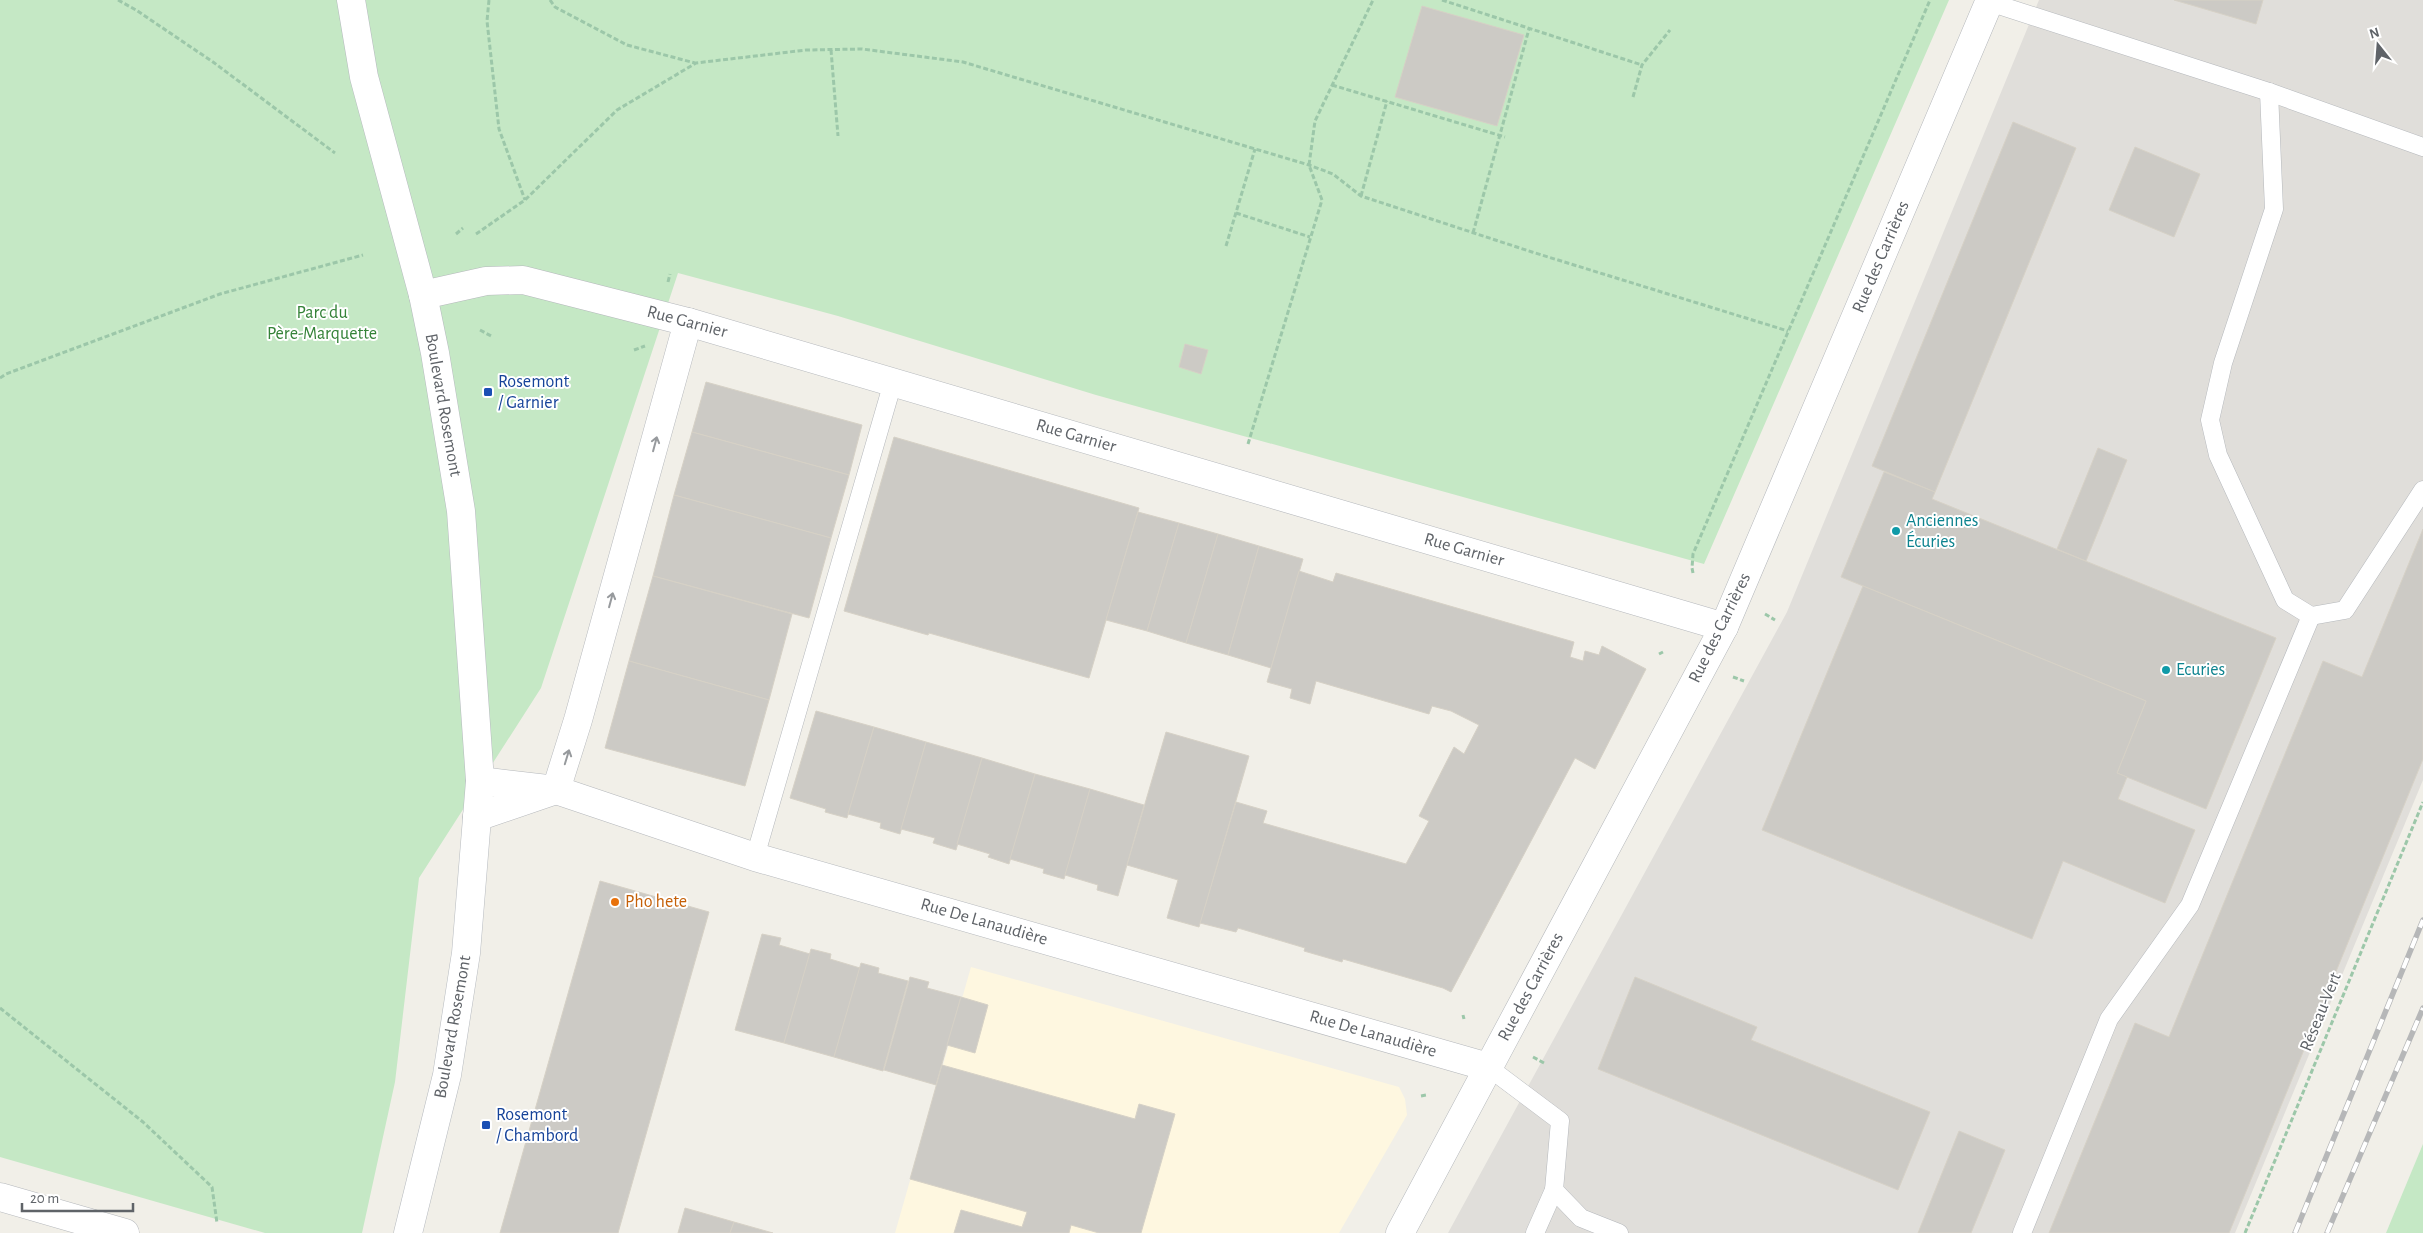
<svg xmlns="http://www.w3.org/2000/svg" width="2423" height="1233" font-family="'Alegreya Sans',sans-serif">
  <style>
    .commercial { fill: #fef7e0 }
    .industrial { fill: #e0deda }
    .green { fill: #c5e8c5 }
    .building { fill: #cccac5; stroke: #d6d1c6 }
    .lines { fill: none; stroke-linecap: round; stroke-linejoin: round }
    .service-casing { stroke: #b5b8bc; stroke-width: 19 }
    .minor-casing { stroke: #b5b8bc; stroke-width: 29 }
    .secondary-casing { stroke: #b6babf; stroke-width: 29 }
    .path { stroke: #9cc7a9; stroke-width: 3; stroke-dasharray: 5 2.5; stroke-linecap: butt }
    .service { stroke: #fff; stroke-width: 18 }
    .minor { stroke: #fff; stroke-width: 28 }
    .secondary { stroke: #fff; stroke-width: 28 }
    .rail-casing { stroke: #b6b7b8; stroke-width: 5.5 }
    .rail { stroke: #fff; stroke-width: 4; stroke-dasharray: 11; stroke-linecap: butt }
    .oneway { stroke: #979a9d }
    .transit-dot { fill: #1a4fb4; stroke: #fff; stroke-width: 2 }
    .culture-dot { fill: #0f9aa8; stroke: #fff; stroke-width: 2 }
    .food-dot { fill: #e8710a; stroke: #fff; stroke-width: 2 }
    .labels { text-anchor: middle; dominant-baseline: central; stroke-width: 4; stroke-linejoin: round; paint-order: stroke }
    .street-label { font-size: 18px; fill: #5f6368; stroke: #fff }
    .park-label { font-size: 18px; fill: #348238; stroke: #fff }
    .transit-label { font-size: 18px; fill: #164399; stroke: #fff; text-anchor: start }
    .culture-label { font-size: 18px; fill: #0d838f; stroke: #fff; text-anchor: start }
    .food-label { font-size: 18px; fill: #c56008; stroke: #fff; text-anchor: start }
  </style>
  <rect width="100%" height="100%" fill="#f1efe8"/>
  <path class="commercial" d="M971,967L1399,1087L1405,1099L1407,1115L1339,1233H895Z"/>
  <path class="industrial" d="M2039,0H2423V780L2235,1233H1448L1787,612Z"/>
  <g class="green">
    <path d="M0,0H1949L1704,564L1096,395L838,316L678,273L541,688L419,878L395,1082L362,1233H265L0,1157Z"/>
    <path d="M2423,1144V1233H2386Z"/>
  </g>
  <g class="building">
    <path d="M2174,0H2263L2256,24Z"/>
    <path d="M1422,6L1524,35L1497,126L1395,97Z"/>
    <path d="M2013,122L2076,148L1935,492L1872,466Z"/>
    <path d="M2135,147L2200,174L2174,237L2109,210Z"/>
    <path d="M1185,344L1208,350L1201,374L1179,367Z"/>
    <path d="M706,382L862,425L849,475L692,432Z"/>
    <path d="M692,432L849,475L831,538L674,495Z"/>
    <path d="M894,437L1139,508L1089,678L929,633L928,635L844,611Z"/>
    <path d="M2098,448L2127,460L2086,561L2057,549Z"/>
    <path d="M1884,472L1935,492L1932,499L2276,638L2206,809L2117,773L2146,701L1841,577Z"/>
    <path d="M674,495L831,538L809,618L653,576Z"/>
    <path d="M1138,512L1179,523L1147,631L1106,620Z"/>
    <path d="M1179,523L1218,534L1186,643L1147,631Z"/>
    <path d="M2423,529V759L2229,1233H2049L2135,1023L2169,1037L2323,661L2362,677Z"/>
    <path d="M1218,534L1259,546L1228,655L1186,643Z"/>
    <path d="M1259,546L1303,559L1271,668L1228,655Z"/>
    <path d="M1299,571L1333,582L1336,573L1574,642L1570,657L1583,661L1585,651L1599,655L1602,646L1646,669L1595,769L1575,758L1451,992L1443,988L1343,959L1342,962L1304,951L1305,948L1238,928L1236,932L1200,923L1236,802L1267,811L1263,823L1406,864L1429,821L1419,816L1454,747L1464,754L1479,725L1451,711L1432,706L1429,714L1316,681L1310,704L1290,698L1292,689L1267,682Z"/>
    <path d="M653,576L792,614L769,700L629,661Z"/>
    <path d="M1863,586L2146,701L2117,773L2127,777L2118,799L2195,830L2165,903L2063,861L2032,939L1762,830Z"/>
    <path d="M629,661L769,700L745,786L605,748Z"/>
    <path d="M816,711L874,727L847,818L825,812L826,809L790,798Z"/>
    <path d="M874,727L926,742L900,834L880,828L881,823L848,814Z"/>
    <path d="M1166,732L1249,756L1199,927L1167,918L1178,880L1127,865Z"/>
    <path d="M926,742L982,758L956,850L933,843L935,838L901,829Z"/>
    <path d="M982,758L1035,774L1009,864L988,857L990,854L957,844Z"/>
    <path d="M1035,774L1090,789L1064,879L1043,873L1044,869L1010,859Z"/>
    <path d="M1090,789L1144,805L1118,896L1097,890L1098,885L1065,875Z"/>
    <path d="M600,881L709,912L618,1233H500Z"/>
    <path d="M762,934L781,938L779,945L810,954L784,1043L735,1030Z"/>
    <path d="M811,949L831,954L830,959L860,968L834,1057L784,1043Z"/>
    <path d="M861,963L879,968L878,973L908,981L883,1071L834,1057Z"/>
    <path d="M910,977L929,982L927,988L961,997L936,1085L884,1070Z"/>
    <path d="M1635,977L1757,1027L1751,1040L1930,1112L1898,1190L1598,1069Z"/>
    <path d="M961,997L988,1005L975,1053L947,1045Z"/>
    <path d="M942,1065L1135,1119L1139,1104L1175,1114L1141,1233H1099L1071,1225L1069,1233H954L961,1210L1022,1227L1027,1212L910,1179Z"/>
    <path d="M1959,1131L2005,1150L1971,1233H1918Z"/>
    <path d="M685,1208L734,1222L730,1233H678Z"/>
    <path d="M734,1222L773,1233H730Z"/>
  </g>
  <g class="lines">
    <g class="service-casing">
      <g id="service">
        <path d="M1989,2L2269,92L2423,147"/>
        <path d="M2269,92L2274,209L2223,363L2210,420L2218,455L2285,600L2311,616L2345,610L2423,490"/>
        <path d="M755,857L893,382"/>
        <path d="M1488,1067L1560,1121L1554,1190L1581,1218L1619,1233"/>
        <path d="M1535,1233L1554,1190"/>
        <path d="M2022,1233L2109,1019L2190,905L2311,616"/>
      </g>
    </g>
    <g class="minor-casing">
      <g id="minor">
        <path d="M423,295L486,281L523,280L688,322L1724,627"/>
        <path d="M480,781L556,790L755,857L1488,1067"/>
        <path d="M477,817L556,790L578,720L688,322"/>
        <path d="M0,1197L125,1233"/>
        <path d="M1400,1233L1724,627L1990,0"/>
      </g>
    </g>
    <g class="secondary-casing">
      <path id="secondary" d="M351,0L364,77L423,295L435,353L461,511L480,781L466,953L447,1075L408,1233"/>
    </g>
    <g class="path">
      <path d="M118,0L136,10L213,62L335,153"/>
      <path d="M489,0L487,21L499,129L525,200"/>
      <path d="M550,0L555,7L627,45L695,63"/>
      <path d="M1442,0L1642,65"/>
      <path d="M831,50L838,136"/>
      <path d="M1332,85L1505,137"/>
      <path d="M1633,97L1642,65L1670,30"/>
      <path d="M1361,196L1387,101"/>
      <path d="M1236,213L1310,237"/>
      <path d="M1473,233L1529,29"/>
      <path d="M456,234L463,228"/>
      <path d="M476,234L525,200L617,110L696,63L806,50L862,49L963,62L1309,165L1333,174L1361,196L1532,252L1788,331"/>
      <path d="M1226,246L1255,149"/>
      <path d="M668,282L670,274"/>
      <path d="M480,330L493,337"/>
      <path d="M634,350L645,346"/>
      <path d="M0,378L6,374L220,294L363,255"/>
      <path d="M1248,444L1322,200L1309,165L1315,121L1373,0"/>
      <path d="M1693,573L1692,568L1693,554L1930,0"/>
      <path d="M1765,614L1775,620"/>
      <path d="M1659,654L1663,652"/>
      <path d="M1733,677L1744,681"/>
      <path d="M0,1008L143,1122L212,1187L217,1223"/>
      <path d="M1463,1015L1464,1019"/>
      <path d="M1533,1057L1544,1063"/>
      <path d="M1421,1096L1426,1095"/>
      <path d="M2245,1233L2423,802"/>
    </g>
    <use href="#service" class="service"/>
    <use href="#minor" class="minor"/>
    <use href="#secondary" class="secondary"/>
    <g class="rail-casing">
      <g id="rail">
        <path d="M2295,1233L2423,920"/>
        <path d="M2327,1233L2423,1008"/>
      </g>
    </g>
    <use href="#rail" class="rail"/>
  </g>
  <defs><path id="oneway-shaft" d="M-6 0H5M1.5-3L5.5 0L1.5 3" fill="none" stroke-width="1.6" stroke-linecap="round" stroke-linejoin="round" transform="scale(1.25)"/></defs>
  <g class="oneway">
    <use href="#oneway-shaft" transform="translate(655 444) rotate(-75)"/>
    <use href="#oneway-shaft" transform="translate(611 600) rotate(-75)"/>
    <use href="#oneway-shaft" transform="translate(567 757) rotate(-73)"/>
  </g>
  <g class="transit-dot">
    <rect x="483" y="387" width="10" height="10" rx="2.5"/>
    <rect x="481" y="1120" width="10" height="10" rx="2.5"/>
  </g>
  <g class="culture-dot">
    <circle cx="1896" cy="531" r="5"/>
    <circle cx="2166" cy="670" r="5"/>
  </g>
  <circle class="food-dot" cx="615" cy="902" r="5"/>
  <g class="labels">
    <g class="street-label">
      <text transform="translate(1881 257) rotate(-67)">Rue des Carrières</text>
      <text transform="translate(687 322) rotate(15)">Rue Garnier</text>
      <text transform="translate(443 405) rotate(80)">Boulevard Rosemont</text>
      <text transform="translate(1076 436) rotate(16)">Rue Garnier</text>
      <text transform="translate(1464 550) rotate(16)">Rue Garnier</text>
      <text transform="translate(1720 628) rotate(-64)">Rue des Carrières</text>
      <text transform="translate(984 922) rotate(16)">Rue De Lanaudière</text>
      <text transform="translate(1531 987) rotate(-62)">Rue des Carrières</text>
      <text transform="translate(2321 1012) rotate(-68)">Réseau-Vert</text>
      <text transform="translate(453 1027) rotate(-80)">Boulevard Rosemont</text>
      <text transform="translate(1373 1034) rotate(16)">Rue De Lanaudière</text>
    </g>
    <g class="park-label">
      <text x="322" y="313">Parc du<tspan x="322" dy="21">Père-Marquette</tspan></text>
    </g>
    <g class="transit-label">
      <text x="498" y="382">Rosemont<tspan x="498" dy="21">/ Garnier</tspan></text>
      <text x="496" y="1115">Rosemont<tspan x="496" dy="21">/ Chambord</tspan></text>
    </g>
    <g class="culture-label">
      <text x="1906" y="521">Anciennes<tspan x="1906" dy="21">Écuries</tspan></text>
      <text x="2176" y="670">Ecuries</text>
    </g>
    <g class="food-label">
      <text x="625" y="902">Pho hete</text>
    </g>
  </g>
  <g transform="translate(2378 45) rotate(343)" stroke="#ffffff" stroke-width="4" paint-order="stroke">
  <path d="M0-4L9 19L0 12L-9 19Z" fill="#5f6368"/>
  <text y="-8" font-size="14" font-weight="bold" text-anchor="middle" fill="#5f6368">N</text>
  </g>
  <path d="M22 1203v8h111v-8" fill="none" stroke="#5f6368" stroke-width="2.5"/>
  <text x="30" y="1203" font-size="15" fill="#5f6368" stroke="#ffffff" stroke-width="4" paint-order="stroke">20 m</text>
</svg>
